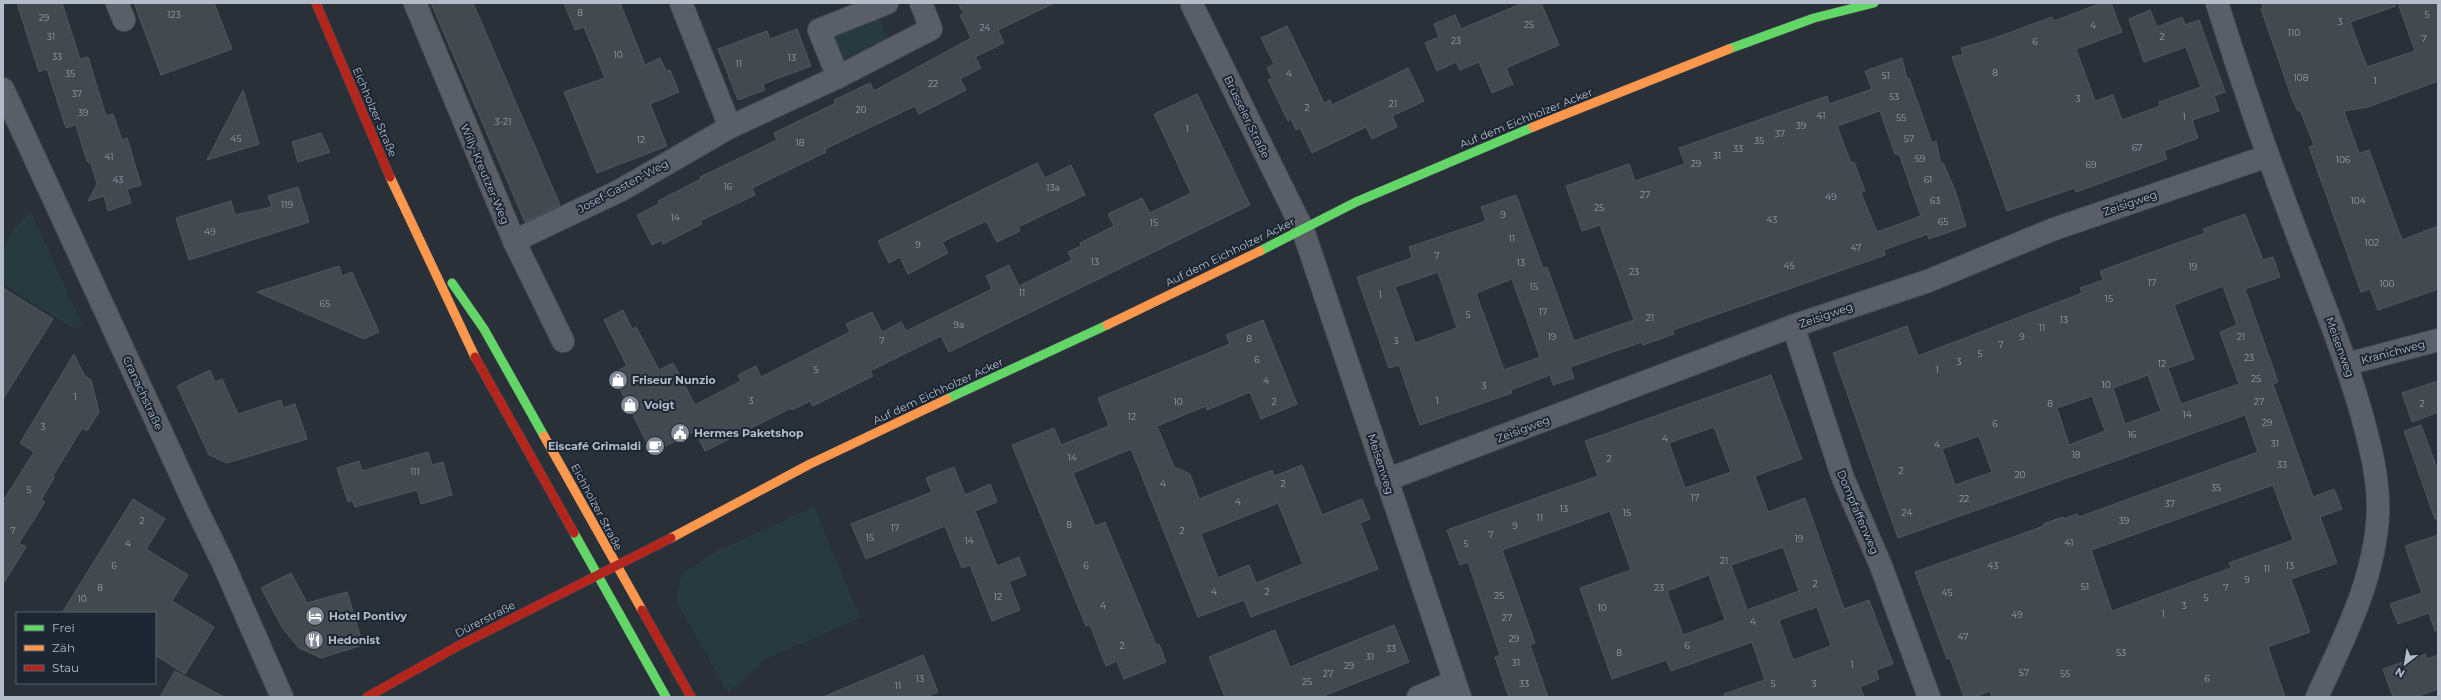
<svg xmlns="http://www.w3.org/2000/svg" width="2441" height="700" font-family="Montserrat,sans-serif">
  <style>
    .green { fill: #273a3e }
    .building { fill: #444950; stroke: #52575f; fill-rule: evenodd }
    .lines { fill: none; stroke-linecap: round; stroke-linejoin: round }
    .street-casing { stroke: #484c53; stroke-width: 24 }
    .fast-casing { stroke: #484c53; stroke-width: 10 }
    .slow-casing { stroke: #484c53; stroke-width: 10 }
    .jam-casing { stroke: #484c53; stroke-width: 10 }
    .street { stroke: #5a5e66; stroke-width: 22 }
    .fast { stroke: #63d668; stroke-width: 9 }
    .slow { stroke: #ff974d; stroke-width: 9 }
    .jam { stroke: #b3261e; stroke-width: 9 }
    .labels { text-anchor: middle; dominant-baseline: central; stroke-width: 4; stroke-linejoin: round; paint-order: stroke }
    .number-label { font-size: 9px; fill: #989fab }
    .street-label { font-size: 11px; fill: #b4bcc9; stroke: #1d2633 }
    .poi-label { font-size: 11px; font-weight: bold; fill: #b4bcc9; stroke: #1d2633; text-anchor: start }
  </style>
  <rect width="100%" height="100%" fill="#2a3038"/>
  <g class="green">
    <path d="M878,16L888,38L840,61L828,34Z"/>
    <path d="M31,212L83,326L72,328L3,284V247L14,229Z"/>
    <path d="M814,506L860,618L766,659L728,693L676,601L682,573L718,551Z"/>
  </g>
  <g class="building">
    <path d="M17,3H62L80,59L88,57L106,116L113,114L122,140L127,138L141,185L127,189L131,203L108,211L104,196L88,201L97,184L91,164L87,161L76,125L66,128L47,69L39,72Z"/>
    <path d="M134,3H214L232,49L161,75Z"/>
    <path d="M431,3H473L560,205L525,222Z"/>
    <path d="M564,3H620L645,65L660,58L666,71L670,70L679,92L650,104L667,146L597,173L564,92L605,78L584,27L575,30Z"/>
    <path d="M958,3H1054L998,30L1004,43L975,57L981,68L960,79L966,90L919,114L915,106L825,149L826,152L752,188L755,195L700,221L702,224L663,244L662,240L652,245L637,215L659,204L658,201L701,179L700,177L777,140L774,133L836,103L834,100L870,83L874,91L971,38L960,15L964,14Z"/>
    <path d="M1523,3H1541L1559,45L1506,68L1513,84L1492,93L1479,62L1460,70L1456,62L1437,71L1425,43L1439,37L1434,24L1455,15L1461,29Z"/>
    <path d="M2102,3H2111L2122,32L2076,49L2095,101L2113,95L2122,120L2160,106L2159,102L2201,87L2186,47L2144,62L2129,19L2150,10L2157,27L2182,17L2185,25L2199,20L2225,92L2214,96L2219,111L2192,120L2198,138L2164,151L2167,159L2076,192L2074,188L2007,211L1952,57L1963,54L1961,48L1989,40L2052,17L2054,21Z"/>
    <path d="M2262,3H2395L2396,6L2350,22L2367,67L2415,51L2398,3H2438V81L2368,107L2344,111L2359,153L2369,150L2402,240L2438,226V289L2378,310L2370,289L2361,292L2309,147L2314,145L2300,110L2298,111L2293,101L2261,9L2263,8Z"/>
    <path d="M1287,26L1324,103L1330,100L1332,105L1408,68L1424,101L1392,116L1397,127L1372,139L1366,127L1312,153L1300,128L1296,130L1291,119L1288,121L1268,80L1272,78L1267,68L1274,64L1261,38Z"/>
    <path d="M797,29L811,66L763,84L765,90L738,100L718,49L767,31L770,39Z"/>
    <path d="M1902,58L1907,79L1909,78L1932,143L1936,141L1941,164L1943,163L1955,190L1966,226L1929,239L1927,234L1884,250L1885,255L1673,330L1674,334L1643,345L1642,342L1570,367L1574,378L1553,385L1550,375L1511,390L1512,393L1420,425L1399,365L1389,368L1357,277L1412,258L1409,247L1486,221L1481,207L1516,195L1543,268L1547,267L1574,341L1634,320L1600,225L1582,231L1566,186L1629,164L1635,181L1685,164L1679,148L1827,96L1829,104L1872,89L1865,71ZM1880,111L1895,154H1899L1921,216L1877,232L1861,193L1865,191L1854,162L1851,163L1837,126ZM1438,272L1457,328L1415,343L1395,287ZM1512,279L1540,357L1504,370L1476,293Z"/>
    <path d="M243,90L259,144L207,160Z"/>
    <path d="M1197,94L1250,205L949,352L941,336L870,371L873,376L813,406L810,401L792,410L791,408L705,451L695,431L652,453L612,373L627,366L604,320L623,310L632,329L636,327L659,370L673,363L695,405L741,381L738,375L756,366L761,377L850,332L846,324L872,312L882,332L901,322L906,331L992,289L986,276L1009,265L1019,286L1072,260L1068,252L1081,246L1080,243L1114,226L1108,214L1142,198L1150,213L1191,193L1154,114Z"/>
    <path d="M321,133L330,152L298,162L292,142Z"/>
    <path d="M1037,163L1045,178L1071,165L1085,195L1018,227L1020,231L997,242L986,221L942,242L948,253L908,274L900,257L889,263L878,241Z"/>
    <path d="M298,187L309,222L189,260L176,218L231,201L235,215L272,207L268,196Z"/>
    <path d="M2245,214L2263,260L2273,257L2280,277L2245,289L2278,382L2273,384L2313,497L2334,489L2342,509L2320,517L2337,563L2291,579L2310,632L2268,647L2285,697H1992L1990,691L1974,697H1964L1950,658L1947,659L1915,572L2044,526L2043,524L2063,517V519L2077,514L2079,517L2258,452L2245,415L1898,538L1833,353L1907,326L1918,356L2082,293L2080,288L2103,280L2100,271L2205,233L2203,229ZM2223,286L2237,325L2220,332L2239,384L2181,404L2168,368L2194,359L2174,305ZM2148,375L2161,411L2125,424L2113,388ZM2092,396L2105,431L2069,445L2057,408ZM1979,436L1992,472L1955,485L1942,449ZM2273,485L2293,540L2229,563L2231,568L2112,611L2091,550Z"/>
    <path d="M339,266L342,276L352,272L379,332L364,339L257,292Z"/>
    <path d="M3,288L53,319L3,399Z"/>
    <path d="M1263,320L1297,404L1261,419L1250,392L1207,410L1206,406L1157,426L1174,467L1190,474L1199,499L1272,470L1274,476L1302,465L1322,515L1362,499L1370,519L1360,523L1378,569L1251,617L1244,600L1198,617L1131,449L1073,473L1095,526L1105,522L1156,645L1159,644L1166,662L1124,679L1117,661L1106,666L1090,625L1086,626L1012,445L1054,428L1061,445L1109,426L1098,398L1230,344L1226,335ZM1278,503L1303,564L1256,583L1249,565L1218,578L1201,534Z"/>
    <path d="M74,354L84,375L91,380L99,412L87,431L82,428L53,476L54,478L41,500L45,502L19,543L26,547L3,584V501L34,452L20,443Z"/>
    <path d="M210,370L215,382L222,379L238,414L281,400L283,408L295,404L307,439L227,463L209,455L177,386Z"/>
    <path d="M1771,375L1802,459L1755,476L1768,512L1805,498L1844,609L1869,600L1893,664L1876,670L1879,679L1860,687L1864,697H1725L1724,694L1765,680L1752,642L1671,671L1666,660L1612,679L1580,588L1631,570L1610,511L1502,550L1535,643L1530,645L1548,697H1509L1495,657L1500,655L1468,562L1460,565L1447,530L1598,476L1585,441ZM1714,427L1731,472L1685,488L1669,443ZM1783,547L1799,591L1747,610L1731,565ZM1709,575L1725,620L1683,635L1667,591ZM1817,607L1831,646L1793,660L1779,620Z"/>
    <path d="M2438,381V412L2412,422L2402,393Z"/>
    <path d="M2421,425L2438,471V519H2435L2404,431Z"/>
    <path d="M428,452L432,465L443,462L452,495L421,504L417,490L355,507L352,500L348,502L337,468L359,461L362,471Z"/>
    <path d="M954,467L965,495L990,484L997,502L975,511L997,566L1019,557L1026,575L1009,582L1020,610L992,621L970,565L962,568L945,526L866,559L851,524L932,492L926,478Z"/>
    <path d="M133,499L165,519L146,549L188,575L172,601L214,627L185,674L155,655V613H62Z"/>
    <path d="M2438,535V630L2435,631L2429,613L2398,624L2390,604L2422,593L2405,546Z"/>
    <path d="M291,573L307,603L347,592L363,645L321,658L299,648L283,629L261,588Z"/>
    <path d="M1394,625L1409,662L1321,697H1225L1209,657L1275,630L1290,667Z"/>
    <path d="M2425,654L2427,659L2438,655V689L2415,697H2393L2383,669Z"/>
    <path d="M923,655L938,692L926,697H823Z"/>
    <path d="M175,671L224,697H160Z"/>
  </g>
  <g class="lines">
    <g class="street-casing">
      <g id="street">
        <path d="M117,3L124,20"/>
        <path d="M415,3L514,241L563,341"/>
        <path d="M681,3L730,127L838,77L931,29L921,3"/>
        <path d="M2217,3C2242,83 2269,161 2299,239C2321,297 2344,353 2361,412C2370,445 2379,478 2378,513C2375,579 2344,638 2317,697"/>
        <path d="M1192,5L1303,230L1460,697"/>
        <path d="M838,77L819,30L887,3"/>
        <path d="M3,89L199,514L223,563L282,697"/>
        <path d="M514,241L621,190L730,127"/>
        <path d="M1793,326L1843,478L1881,566L1929,697"/>
        <path d="M2347,364L2438,340"/>
        <path d="M1386,480L1793,326L1928,281L2054,229L2268,156"/>
        <path d="M1418,697L1454,682"/>
      </g>
    </g>
    <g class="fast-casing">
      <g id="fast">
        <path d="M1729,49L1814,18L1874,3"/>
        <path d="M1260,251L1356,202L1533,127"/>
        <path d="M452,283L484,329L544,436"/>
        <path d="M947,399L1107,325"/>
        <path d="M574,533L666,697"/>
      </g>
    </g>
    <g class="slow-casing">
      <g id="slow">
        <path d="M1533,127L1729,49"/>
        <path d="M390,177L475,357"/>
        <path d="M1107,325L1260,251"/>
        <path d="M544,436L642,610"/>
        <path d="M671,538L810,464L947,399"/>
      </g>
    </g>
    <g class="jam-casing">
      <g id="jam">
        <path d="M316,3L390,177"/>
        <path d="M475,357L574,533"/>
        <path d="M642,610L691,697"/>
        <path d="M367,697L458,646L671,538"/>
      </g>
    </g>
    <use href="#street" class="street"/>
    <use href="#fast" class="fast"/>
    <use href="#slow" class="slow"/>
    <use href="#jam" class="jam"/>
  </g>
  <defs>
    <g id="shop-disc" transform="scale(1)"><circle r="9.5" fill="#848b96" stroke="#1d2633"/><path d="M-5-2.5h2.3a2.7 3.5 0 0 1 5.4 0H5L5.5 6h-11ZM-1.5-2.5h3a1.5 2.3 0 0 0-3 0Z" fill="#fff"/></g>
    <g id="civic-disc" transform="scale(1)"><circle r="9.5" fill="#848b96" stroke="#1d2633"/><path d="M-.6-6.5H3V-4.5H.6V-3L4-1V1h2V6H-6V1h2V-1L-.6-3ZM-1.2 2.5V6h2.4V2.5Z" fill="#fff"/></g>
    <g id="cafe-disc" transform="scale(1)"><circle r="9.5" fill="#848b96" stroke="#1d2633"/><path d="M-5.5-4.5H6V0H3Q3 3.5 0 3.5H-2.5Q-5.5 3.5-5.5 0ZM3-3.2v2h1.7v-2ZM-6 4.5H4V6H-6Z" fill="#fff"/></g>
    <g id="hotel-disc" transform="scale(1)"><circle r="9.5" fill="#848b96" stroke="#1d2633"/><path d="M-6-4.5h1.5V1H6V5H4.5V3h-9V5H-6ZM-4 0a1.8 1.8 0 1 1 3.6 0ZM.5 0V-2.5h3Q6-2.5 6 0Z" fill="#fff"/></g>
    <g id="restaurant-disc" transform="scale(1)"><circle r="9.5" fill="#848b96" stroke="#1d2633"/><path d="M-5-6h1v4h1v-4h1v4h1v-4h1v5L-1.5 .5V6h-2V.5L-5-1ZM5-6V6H3V1.5H1.5Q1.5-4 5-6Z" fill="#fff"/></g>
  </defs>
  <g fill-rule="evenodd">
    <use href="#shop-disc" x="618" y="380"/>
    <use href="#shop-disc" x="630" y="405"/>
    <use href="#civic-disc" x="680" y="433"/>
    <use href="#cafe-disc" x="655" y="446"/>
    <use href="#hotel-disc" x="315" y="616"/>
    <use href="#restaurant-disc" x="314" y="640"/>
  </g>
  <g class="labels">
    <g class="number-label">
      <text x="580" y="12">8</text>
      <text x="174" y="14">123</text>
      <text x="2427" y="14">5</text>
      <text x="44" y="17">29</text>
      <text x="2340" y="21">3</text>
      <text x="1529" y="24">25</text>
      <text x="2093" y="25">4</text>
      <text x="985" y="27">24</text>
      <text x="2294" y="32">110</text>
      <text x="51" y="36">31</text>
      <text x="2162" y="36">2</text>
      <text x="2424" y="38">7</text>
      <text x="1456" y="40">23</text>
      <text x="2035" y="41">6</text>
      <text x="618" y="54">10</text>
      <text x="57" y="56">33</text>
      <text x="792" y="57">13</text>
      <text x="739" y="63">11</text>
      <text x="1995" y="72">8</text>
      <text x="70" y="73">35</text>
      <text x="1289" y="73">4</text>
      <text x="1886" y="75">51</text>
      <text x="2301" y="77">108</text>
      <text x="2375" y="80">1</text>
      <text x="933" y="83">22</text>
      <text x="77" y="93">37</text>
      <text x="1894" y="96">53</text>
      <text x="2078" y="98">3</text>
      <text x="1393" y="103">21</text>
      <text x="1307" y="107">2</text>
      <text x="861" y="109">20</text>
      <text x="83" y="112">39</text>
      <text x="1821" y="115">41</text>
      <text x="2184" y="116">1</text>
      <text x="1901" y="117">55</text>
      <text x="503" y="121">3-21</text>
      <text x="1801" y="125">39</text>
      <text x="1187" y="128">1</text>
      <text x="1780" y="133">37</text>
      <text x="236" y="138">45</text>
      <text x="1909" y="138">57</text>
      <text x="641" y="139">12</text>
      <text x="1759" y="140">35</text>
      <text x="800" y="142">18</text>
      <text x="2137" y="147">67</text>
      <text x="1738" y="148">33</text>
      <text x="1717" y="155">31</text>
      <text x="109" y="156">41</text>
      <text x="1920" y="158">59</text>
      <text x="2343" y="159">106</text>
      <text x="1696" y="163">29</text>
      <text x="2091" y="164">69</text>
      <text x="118" y="179">43</text>
      <text x="1928" y="179">61</text>
      <text x="728" y="186">16</text>
      <text x="1053" y="187">13a</text>
      <text x="1645" y="194">27</text>
      <text x="1831" y="196">49</text>
      <text x="1935" y="200">63</text>
      <text x="2358" y="200">104</text>
      <text x="287" y="204">119</text>
      <text x="1599" y="207">25</text>
      <text x="1503" y="214">9</text>
      <text x="675" y="217">14</text>
      <text x="1772" y="219">43</text>
      <text x="1943" y="221">65</text>
      <text x="1154" y="222">15</text>
      <text x="210" y="231">49</text>
      <text x="1512" y="238">11</text>
      <text x="2372" y="242">102</text>
      <text x="918" y="244">9</text>
      <text x="1856" y="247">47</text>
      <text x="1437" y="255">7</text>
      <text x="1095" y="261">13</text>
      <text x="1521" y="262">13</text>
      <text x="1789" y="265">45</text>
      <text x="2193" y="266">19</text>
      <text x="1634" y="271">23</text>
      <text x="2152" y="282">17</text>
      <text x="2387" y="283">100</text>
      <text x="1534" y="286">15</text>
      <text x="1022" y="292">11</text>
      <text x="1380" y="294">1</text>
      <text x="2109" y="298">15</text>
      <text x="325" y="303">65</text>
      <text x="1543" y="311">17</text>
      <text x="1468" y="314">5</text>
      <text x="1650" y="317">21</text>
      <text x="2064" y="319">13</text>
      <text x="959" y="324">9a</text>
      <text x="2042" y="327">11</text>
      <text x="1552" y="336">19</text>
      <text x="2022" y="336">9</text>
      <text x="2241" y="336">21</text>
      <text x="1249" y="338">8</text>
      <text x="882" y="340">7</text>
      <text x="1396" y="340">3</text>
      <text x="2001" y="344">7</text>
      <text x="1980" y="353">5</text>
      <text x="2249" y="357">23</text>
      <text x="1257" y="359">6</text>
      <text x="1959" y="361">3</text>
      <text x="2162" y="363">12</text>
      <text x="816" y="369">5</text>
      <text x="1937" y="369">1</text>
      <text x="2256" y="378">25</text>
      <text x="1266" y="380">4</text>
      <text x="2106" y="384">10</text>
      <text x="1484" y="385">3</text>
      <text x="75" y="396">1</text>
      <text x="751" y="400">3</text>
      <text x="1437" y="400">1</text>
      <text x="1178" y="401">10</text>
      <text x="1274" y="401">2</text>
      <text x="2259" y="401">27</text>
      <text x="2050" y="403">8</text>
      <text x="2422" y="403">2</text>
      <text x="2187" y="414">14</text>
      <text x="1132" y="416">12</text>
      <text x="2267" y="422">29</text>
      <text x="1995" y="423">6</text>
      <text x="43" y="426">3</text>
      <text x="2132" y="434">16</text>
      <text x="1665" y="438">4</text>
      <text x="2275" y="443">31</text>
      <text x="1937" y="444">4</text>
      <text x="2076" y="454">18</text>
      <text x="1072" y="457">14</text>
      <text x="1609" y="458">2</text>
      <text x="2282" y="464">33</text>
      <text x="1901" y="470">2</text>
      <text x="415" y="471">111</text>
      <text x="2020" y="474">20</text>
      <text x="1163" y="483">4</text>
      <text x="1283" y="483">2</text>
      <text x="2216" y="487">35</text>
      <text x="29" y="489">5</text>
      <text x="1695" y="497">17</text>
      <text x="1964" y="498">22</text>
      <text x="1238" y="501">4</text>
      <text x="2170" y="503">37</text>
      <text x="1564" y="508">13</text>
      <text x="1627" y="512">15</text>
      <text x="1907" y="512">24</text>
      <text x="1540" y="517">11</text>
      <text x="142" y="520">2</text>
      <text x="2124" y="520">39</text>
      <text x="1069" y="524">8</text>
      <text x="1515" y="525">9</text>
      <text x="895" y="527">17</text>
      <text x="13" y="530">7</text>
      <text x="1182" y="530">2</text>
      <text x="1491" y="534">7</text>
      <text x="870" y="537">15</text>
      <text x="1799" y="538">19</text>
      <text x="969" y="540">14</text>
      <text x="2069" y="542">41</text>
      <text x="128" y="543">4</text>
      <text x="1466" y="543">5</text>
      <text x="1724" y="560">21</text>
      <text x="114" y="565">6</text>
      <text x="1086" y="565">6</text>
      <text x="1993" y="565">43</text>
      <text x="2290" y="565">13</text>
      <text x="2267" y="568">11</text>
      <text x="2247" y="579">9</text>
      <text x="1815" y="583">2</text>
      <text x="2085" y="586">51</text>
      <text x="100" y="587">8</text>
      <text x="1659" y="587">23</text>
      <text x="2226" y="587">7</text>
      <text x="1214" y="591">4</text>
      <text x="1267" y="591">2</text>
      <text x="1947" y="592">45</text>
      <text x="1499" y="595">25</text>
      <text x="998" y="596">12</text>
      <text x="2206" y="597">5</text>
      <text x="82" y="598">10</text>
      <text x="1103" y="605">4</text>
      <text x="2184" y="605">3</text>
      <text x="1602" y="607">10</text>
      <text x="2163" y="613">1</text>
      <text x="2017" y="614">49</text>
      <text x="1507" y="617">27</text>
      <text x="1753" y="621">4</text>
      <text x="1963" y="636">47</text>
      <text x="1514" y="638">29</text>
      <text x="1122" y="645">2</text>
      <text x="1687" y="645">6</text>
      <text x="1391" y="648">33</text>
      <text x="1619" y="652">8</text>
      <text x="2121" y="652">53</text>
      <text x="1370" y="656">31</text>
      <text x="1516" y="662">31</text>
      <text x="1852" y="664">1</text>
      <text x="1349" y="665">29</text>
      <text x="2024" y="672">57</text>
      <text x="1328" y="673">27</text>
      <text x="2065" y="673">55</text>
      <text x="920" y="678">13</text>
      <text x="2207" y="678">6</text>
      <text x="1307" y="681">25</text>
      <text x="1524" y="683">33</text>
      <text x="1773" y="683">5</text>
      <text x="1814" y="683">3</text>
      <text x="898" y="685">11</text>
    </g>
    <g class="street-label">
      <text transform="translate(375 112) rotate(67)">Eichholzer Straße</text>
      <text transform="translate(1247 117) rotate(64)">Brüsseler Straße</text>
      <text transform="translate(1526 118) rotate(-22)">Auf dem Eichholzer Acker</text>
      <text transform="translate(485 174) rotate(67)">Willy-Kreutzer-Weg</text>
      <text transform="translate(623 186) rotate(-28)">Josef-Gasten-Weg</text>
      <text transform="translate(2130 203) rotate(-19)">Zeisigweg</text>
      <text transform="translate(1230 252) rotate(-26)">Auf dem Eichholzer Acker</text>
      <text transform="translate(1826 315) rotate(-19)">Zeisigweg</text>
      <text transform="translate(2340 347) rotate(70)">Meisenweg</text>
      <text transform="translate(2393 352) rotate(-15)">Kranichweg</text>
      <text transform="translate(938 391) rotate(-25)">Auf dem Eichholzer Acker</text>
      <text transform="translate(143 393) rotate(65)">Cranachstraße</text>
      <text transform="translate(1523 429) rotate(-21)">Zeisigweg</text>
      <text transform="translate(1381 464) rotate(72)">Meisenweg</text>
      <text transform="translate(597 507) rotate(62)">Eichholzer Straße</text>
      <text transform="translate(1858 512) rotate(67)">Dompfaffenweg</text>
      <text transform="translate(485 619) rotate(-27)">Dürerstraße</text>
    </g>
    <g class="poi-label">
      <text x="632" y="380">Friseur Nunzio</text>
      <text x="644" y="405">Voigt</text>
      <text x="694" y="433">Hermes Paketshop</text>
      <text x="641" y="446" text-anchor="end">Eiscafé Grimaldi</text>
      <text x="329" y="616">Hotel Pontivy</text>
      <text x="328" y="640">Hedonist</text>
    </g>
  </g>
  <rect width="2441" height="700" fill="none" stroke="#b4bcc9" stroke-width="8"/>
  <rect x="16" y="612" width="140" height="72" fill="#1d2633" stroke="#59626f"/>
  <rect x="24" y="625" width="20" height="6" fill="#63d668" stroke="#59626f"/>
  <text x="52" y="632" font-size="12" fill="#b4bcc9">Frei</text>
  <rect x="24" y="645" width="20" height="6" fill="#ff974d" stroke="#59626f"/>
  <text x="52" y="652" font-size="12" fill="#b4bcc9">Zäh</text>
  <rect x="24" y="665" width="20" height="6" fill="#b3261e" stroke="#59626f"/>
  <text x="52" y="672" font-size="12" fill="#b4bcc9">Stau</text>
  <g transform="translate(2405 664) rotate(211)" stroke="#1d2633" stroke-width="3" paint-order="stroke">
  <path d="M0-3L7 15L0 10L-7 15Z" fill="#b4bcc9"/>
  <text y="-6" font-size="11" font-weight="bold" text-anchor="middle" fill="#b4bcc9">N</text>
  </g>
</svg>
